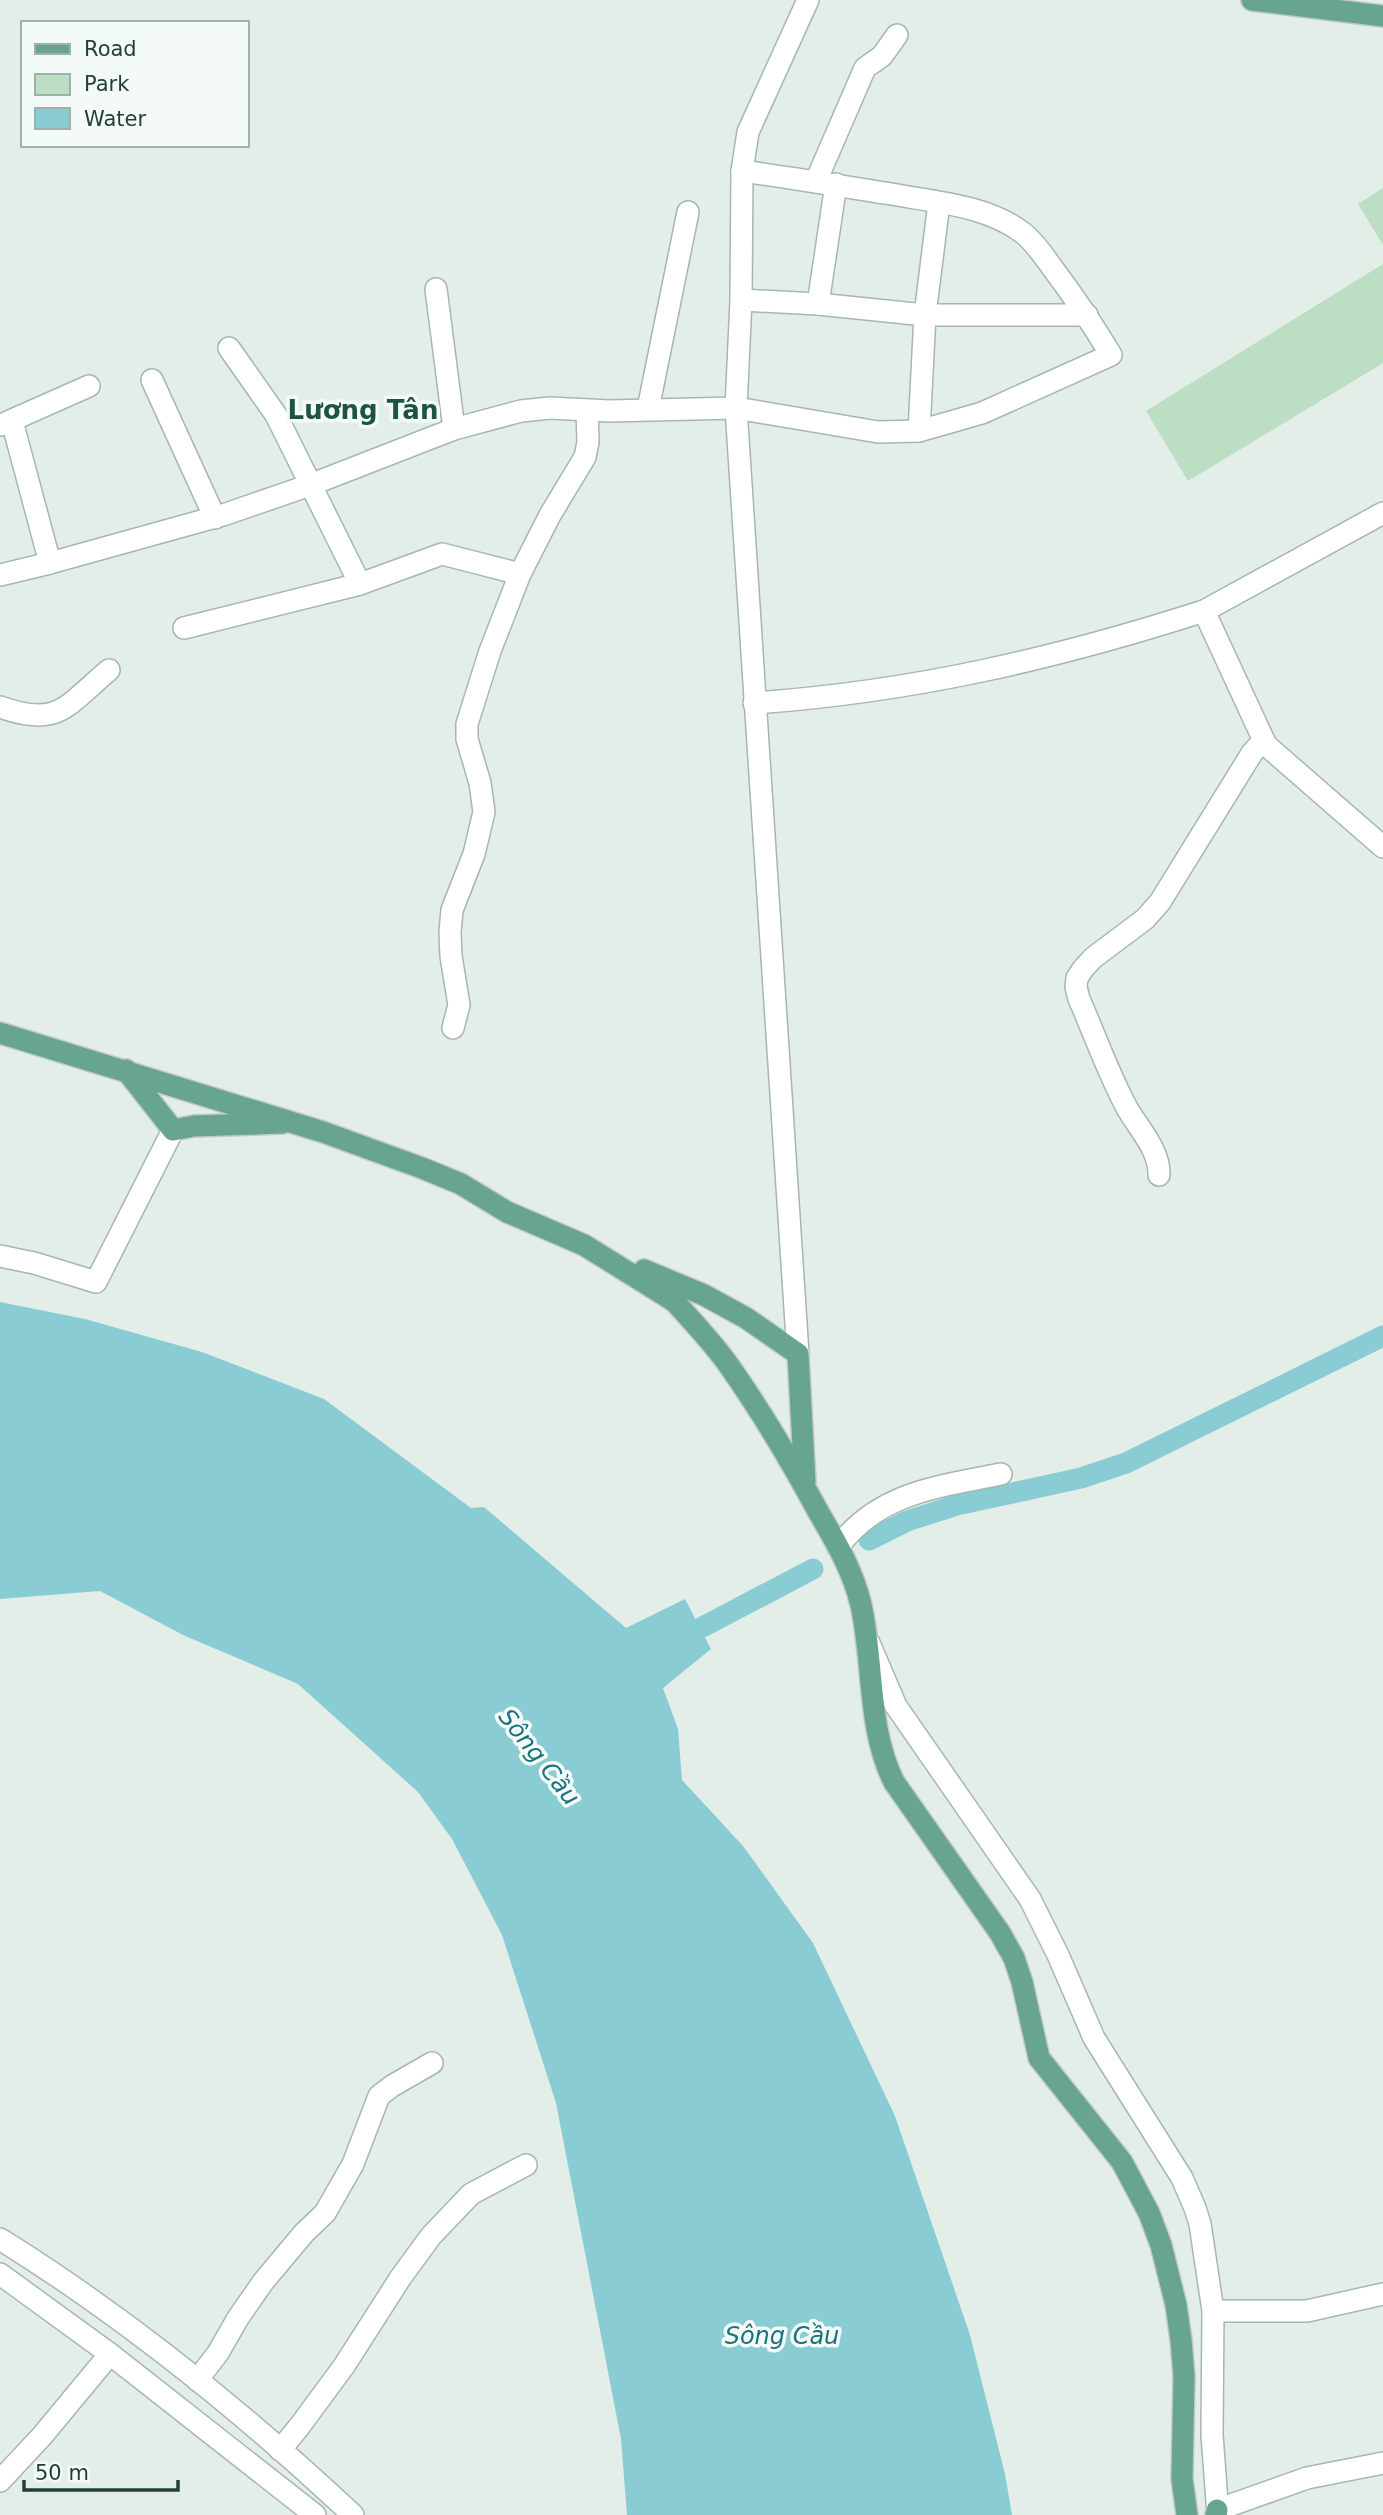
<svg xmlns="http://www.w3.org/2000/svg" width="1383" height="2515" font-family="'DejaVu Sans',sans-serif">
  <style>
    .park { fill: #bcdfc4 }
    .water { fill: #8accd4 }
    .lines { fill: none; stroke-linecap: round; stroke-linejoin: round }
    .canal { stroke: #8accd4; stroke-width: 21 }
    .minor-casing { stroke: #a6b6b0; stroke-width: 24 }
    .major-casing { stroke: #c1cac7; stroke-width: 24 }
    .minor { stroke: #fff; stroke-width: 21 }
    .major { stroke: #67a491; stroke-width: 21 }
    .labels { text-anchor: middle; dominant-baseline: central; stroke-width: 7; stroke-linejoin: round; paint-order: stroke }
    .water-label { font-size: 24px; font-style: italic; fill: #1a727e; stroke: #f4faf7 }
    .quarter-label { font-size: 26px; font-weight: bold; fill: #1d5343; stroke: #f4faf7 }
  </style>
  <rect width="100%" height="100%" fill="#e4eee9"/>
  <g class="park">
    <path d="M1383,188V245L1358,204Z"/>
    <path d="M1383,264V363L1188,481L1146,411Z"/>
  </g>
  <path class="water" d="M0,1302L85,1319L202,1352L324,1399L471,1508L484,1507L626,1628L685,1599L711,1649L663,1688L678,1729L682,1780L743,1846L813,1943L895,2116L970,2335L1005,2474L1012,2515H627L621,2439L556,2103L502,1935L452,1839L418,1792L298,1684L183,1635L100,1591L0,1599Z"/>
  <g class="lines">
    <g class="canal">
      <path d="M869,1540L907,1521L957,1505L1081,1478L1126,1463L1383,1336"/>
      <path d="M674,1642L813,1569"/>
    </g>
    <g class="minor-casing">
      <g id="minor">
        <path d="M816,181L865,68L882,56L897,35"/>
        <path d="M436,289L454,429"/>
        <path d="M741,300L818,304L925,315H1087"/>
        <path d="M818,304L836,184"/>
        <path d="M229,348L276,415L360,584"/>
        <path d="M152,380L215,518"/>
        <path d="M648,409L688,212"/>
        <path d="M12,421L50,563"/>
        <path d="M1,425L89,386"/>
        <path d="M919,431L925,315L939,203"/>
        <path d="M0,575L50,563L223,515L310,485L454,429L521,411L550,408L609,411L736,408L878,432L919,431L982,413L1111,355C1093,325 1075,298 1054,270C1045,258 1035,242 1023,233C987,205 934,202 891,194C841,186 792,178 742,171"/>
        <path d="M1204,611L1383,513"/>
        <path d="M184,628L360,584L442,554L520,574"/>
        <path d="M754,703C912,692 1054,659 1204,611L1266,745L1383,847"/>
        <path d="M0,707C59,728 66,706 109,670"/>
        <path d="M453,1028L459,1005L451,956L450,932L452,910L474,854L484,812L480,783L467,739V724L490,651L520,574L550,515L585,457L588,442L587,410"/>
        <path d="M1159,1175C1160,1150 1138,1128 1127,1108C1108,1073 1095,1035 1079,999L1076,987L1077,978L1083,969L1093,958L1145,919L1160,902L1252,753L1263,741"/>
        <path d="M0,1256L34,1263L96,1282L173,1130"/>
        <path d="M798,1354L736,408L741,300L742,171L748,132L808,0"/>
        <path d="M838,1547C879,1492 938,1487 1001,1474"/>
        <path d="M869,1643L896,1706L1030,1899L1058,1955L1094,2038L1182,2178L1195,2208L1200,2224L1213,2311L1212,2435L1218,2515"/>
        <path d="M0,2239C127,2318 244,2413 353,2515"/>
        <path d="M0,2274L110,2354L315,2515"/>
        <path d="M1213,2311H1307L1383,2294"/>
        <path d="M197,2380L218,2353L238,2318L263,2282L304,2233L325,2213L353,2164L379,2096L392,2086L432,2063"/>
        <path d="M280,2450L299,2427L344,2366L401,2277L431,2236L471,2194L526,2165"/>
        <path d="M0,2481L42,2436L110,2354"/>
        <path d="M1217,2510L1307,2478L1383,2463"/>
      </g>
    </g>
    <g class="major-casing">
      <g id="major">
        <path d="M1252,0L1383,16"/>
        <path d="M0,1033L323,1132L422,1168L461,1184L507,1212L584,1245L666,1296L675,1302C694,1323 714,1344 730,1367C763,1414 792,1463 819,1513C836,1542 853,1571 861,1605C874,1663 867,1728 894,1782L1000,1933L1014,1958L1022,1982L1039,2058L1122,2162L1149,2213L1161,2245L1176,2305L1181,2340L1184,2376L1182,2479L1187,2515"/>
        <path d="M126,1070L173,1130L194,1126L282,1123"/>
        <path d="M644,1270L704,1295L746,1318L798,1354L805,1482"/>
        <path d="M1216,2515L1217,2510"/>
      </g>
    </g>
    <use href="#minor" class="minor"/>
    <use href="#major" class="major"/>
  </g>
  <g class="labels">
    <g class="water-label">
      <text transform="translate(539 1757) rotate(52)">Sông Cầu</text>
      <text x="782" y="2336">Sông Cầu</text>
    </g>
    <g class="quarter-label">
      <text x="363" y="410">Lương Tân</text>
    </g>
  </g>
  <rect x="21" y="21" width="228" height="126" fill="#f4faf7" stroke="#a0b0aa" stroke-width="2"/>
  <rect x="35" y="44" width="35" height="10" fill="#67a491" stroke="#a0b0aa" stroke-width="2"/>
  <text x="84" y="56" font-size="21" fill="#224036">Road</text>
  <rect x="35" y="74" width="35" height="21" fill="#bcdfc4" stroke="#a0b0aa" stroke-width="2"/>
  <text x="84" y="91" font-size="21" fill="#224036">Park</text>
  <rect x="35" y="108" width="35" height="21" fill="#8accd4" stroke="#a0b0aa" stroke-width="2"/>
  <text x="84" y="126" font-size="21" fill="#224036">Water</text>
  <path d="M24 2480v10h154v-10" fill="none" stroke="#224036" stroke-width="3.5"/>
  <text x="35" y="2480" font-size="21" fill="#224036" stroke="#f4faf7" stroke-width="5" paint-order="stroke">50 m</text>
</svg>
